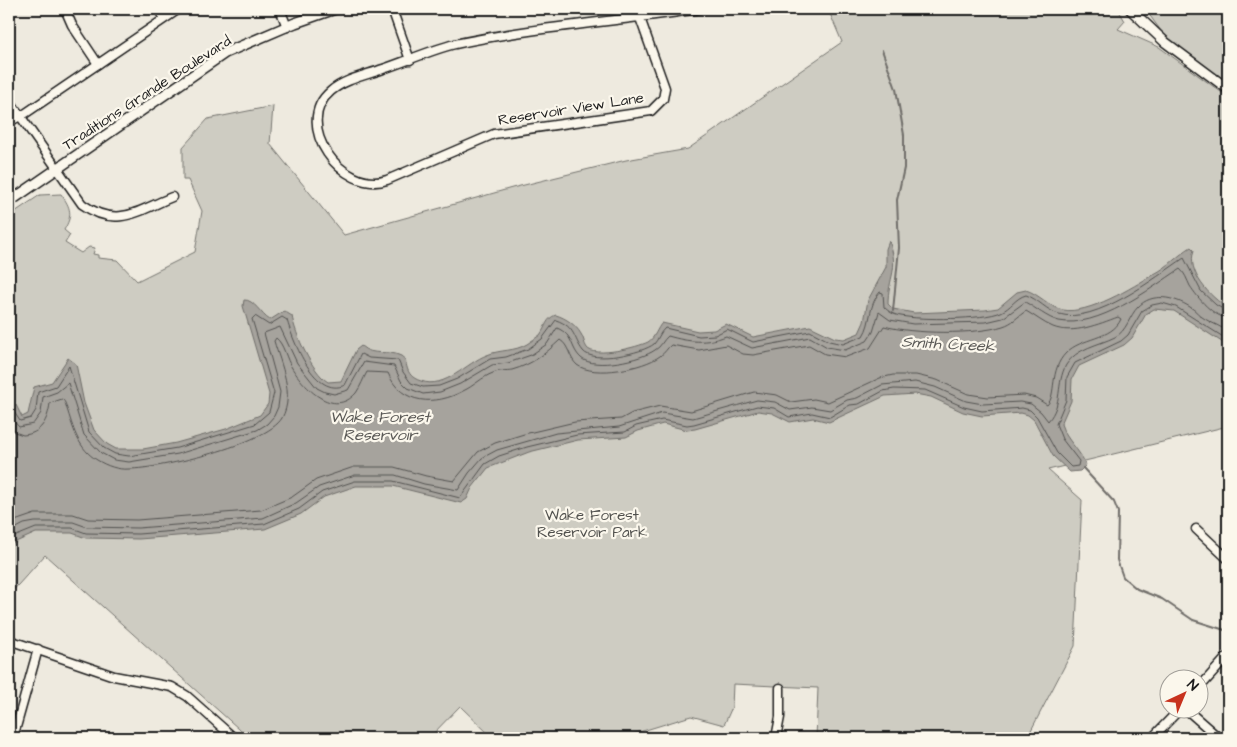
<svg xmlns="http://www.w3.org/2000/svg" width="1237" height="747" font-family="'Architects Daughter',sans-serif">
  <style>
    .green { fill: #ceccc2; stroke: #75746f }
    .water { fill: #a6a39d; stroke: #6f6d69 }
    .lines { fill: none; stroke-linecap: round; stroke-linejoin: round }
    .shore { stroke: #535250; stroke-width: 1 }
    .stream { stroke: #6f6d69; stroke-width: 2 }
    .minor-casing { stroke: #1c1c1c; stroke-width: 11 }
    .major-casing { stroke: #1c1c1c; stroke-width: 12 }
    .minor { stroke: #fbf7ec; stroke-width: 8 }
    .major { stroke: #fbf7ec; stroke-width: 9 }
    .labels { text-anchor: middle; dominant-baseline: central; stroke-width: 4.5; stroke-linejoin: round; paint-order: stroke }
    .street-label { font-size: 15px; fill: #1c1c1c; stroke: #fbf7ec }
    .park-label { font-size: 15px; fill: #51514e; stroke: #fbf7ec }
    .water-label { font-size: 16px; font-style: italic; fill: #5a5956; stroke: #fbf7ec }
  </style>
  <rect width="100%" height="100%" fill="#eeeadf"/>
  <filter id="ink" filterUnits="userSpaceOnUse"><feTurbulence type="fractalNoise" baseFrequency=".02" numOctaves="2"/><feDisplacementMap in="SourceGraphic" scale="10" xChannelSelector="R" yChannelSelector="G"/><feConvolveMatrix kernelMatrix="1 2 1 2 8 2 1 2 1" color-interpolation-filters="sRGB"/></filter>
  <g filter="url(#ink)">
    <g class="green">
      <path d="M828,9H1118L1125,21L1118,29L1159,47L1228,97V426L1048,470L1082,500L1075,646L1027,738H816L818,688L733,684L732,707L724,725L691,716L620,738H493L460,706L429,738H249L45,555L9,595V216L40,195L61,194C71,208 73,215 64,230L70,235L65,243L81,253L89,247L95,248L93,254L98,255V258L117,260L137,281L195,252L202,211L188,180H183V147L208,119L273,106L270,144L344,235L512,188L626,160L688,149L842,42Z"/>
      <path d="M1145,9H1228V84L1164,35Z"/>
    </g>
    <path class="water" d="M889,241C900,270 888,276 888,304L893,309L914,313L985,310L998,308L1017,292L1026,290C1039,294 1049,307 1063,310C1088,315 1133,287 1154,274C1168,267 1178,255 1191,247L1194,250C1186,272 1210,297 1228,308V346L1174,311L1154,309L1146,314L1132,338L1124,345L1079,366L1072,379L1071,401L1061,424C1066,440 1080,450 1086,465L1080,471L1070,472L1053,456L1034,420L1028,415L1021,413L982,416L963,412L931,397L915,394L885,396L829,422L813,418L790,422L772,413L758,411L695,429L687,430L663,424L638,431L626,437L578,440L529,452L488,468L472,488L467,499L461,503L393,486H356L324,497L301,514L265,529L139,539L86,538L72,533H36L9,545V403L16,405L22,417L28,414L34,387L52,382L68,358L76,364L84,403L94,430L107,444L116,449H143L176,443L226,429L260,415L268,404L269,394L243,306L244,300C254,299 261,315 270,320L284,311L292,316C295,334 312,372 328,382L341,381L356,350L361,346C373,357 387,349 401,356C410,361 402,375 421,381C445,390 467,362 487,355C501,349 514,352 527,344C531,341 536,338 540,335C546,327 546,318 556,315C566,318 576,325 581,334C584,338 584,344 587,348C595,358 638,347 648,342C655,338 657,328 662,323L698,331L714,330L726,324L753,337L810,326L835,338L844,339L859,333L864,322L868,300L886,267V249Z"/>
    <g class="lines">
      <g class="shore">
        <path d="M9,408L12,409L20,421L31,418L36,410L38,392L56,386L69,366L89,432L104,448L115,454L129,456L177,448L255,424L269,412L274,393L252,319L255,316L269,325L282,317L287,320C293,341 315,399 345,385L361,354L369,358L398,360L403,372L411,383L423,387L439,386L457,379L490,359L506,357L528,349L542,339L556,320C576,327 573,338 583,351C593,364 643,353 654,344C658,340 660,332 665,328L699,336L715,335L727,329L753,342L810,331L829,341L843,344L863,336C872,322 868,305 880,292L883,293L884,307C889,312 894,315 901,316C920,320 983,320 1001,312C1011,308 1015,298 1026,295C1038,299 1047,311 1059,314C1095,325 1156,277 1184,258L1201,291L1216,305L1228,312"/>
        <path d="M9,416L19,427L33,424L41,413L43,397L57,392L68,383L84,435L101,453L114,460L129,462L178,454L257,430L267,424L274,416L278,407L280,392L264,333L280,327L297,363L317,388L325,392L334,394L348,390L364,362L394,366L401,381L408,388L423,394L440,392L460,384L492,365L508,363L531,355L547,344L557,328C574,335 570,348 581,358C594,370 641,360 655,350C661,347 663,340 668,336C689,342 706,344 726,336L752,348L810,337L827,347L845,350L867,341L873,332L879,312L890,320L913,324L986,322L1003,318L1025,302C1036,308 1047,318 1059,321C1097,329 1150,289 1180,269C1185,273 1187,280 1190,286C1198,298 1213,317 1228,318"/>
        <path d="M9,430L23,435C41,434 48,420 50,403L62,399C66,402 66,407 68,412C74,431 79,449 97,460C107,466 118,470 129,469C160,469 267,444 282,418C295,394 281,365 274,341L276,338C284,344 286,359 292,368C304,387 333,419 356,393C361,386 363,379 367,372L388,373C401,405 436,406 463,391C474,386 482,377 493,373C499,370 506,371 512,370C533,364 545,354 560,340C569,345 569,358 577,365C594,378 644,368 660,356C665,353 667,348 671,345L699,350L726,345L743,354L753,355L809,345L825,354L846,357L870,348L884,326C913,334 975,335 1003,326C1013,323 1018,316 1026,311C1035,316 1043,323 1053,327C1073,335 1099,324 1118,317L1121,319C1112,340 1081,337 1066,353C1049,370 1057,395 1047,405L1036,398L1024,395L988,397L968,394L937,380L916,375H893L880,378L828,402L814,399L791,402L777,395L754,392L691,411L660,406L632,413L621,419L575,422L524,434L495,443L478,452L454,481L426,476L394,467H354L316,480L292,497L261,510L137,520L88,519L73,514H35L9,523"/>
        <path d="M9,532L24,524L35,522H73L87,527L138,528L263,518L296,503L319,487L355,475H395L424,484L458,490L469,473L482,458L497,450L556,433L619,427L662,413L693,418L757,400L775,402L790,410L812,407L830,410L847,400L857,398L882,385L915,382L935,387L966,401L983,404L1020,402L1031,404L1041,412L1048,421C1063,404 1056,383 1066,365C1076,348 1099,345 1115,337C1127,331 1129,316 1138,307C1152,292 1174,297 1190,307C1196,310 1199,316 1205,319C1213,324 1221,326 1228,332"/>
        <path d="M9,539L36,528H72L86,533L138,534L264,524L299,509L322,492L355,481H393L460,498L485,464L499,456L527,447L577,435L625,432L636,426L662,420L687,425L694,424L757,406L774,408L789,417L812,413L830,417L850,405L859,404L883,391L894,389L925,390L964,407L982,411L1022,408L1030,410L1037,417L1057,453L1071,467L1078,466L1079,461L1062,439L1056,424L1066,400L1067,377L1075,363L1121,341L1128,335L1142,311L1152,305L1162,303L1176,307L1228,340"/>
      </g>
      <g class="stream">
        <path d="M882,50L896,89L904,135V168L897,200L899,248L893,311"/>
        <path d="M1083,468L1114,502L1118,512L1117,560L1123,577L1137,589L1162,599L1193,620L1228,631"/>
      </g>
      <g class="minor-casing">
        <g id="minor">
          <path d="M65,9L72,25L98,64"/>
          <path d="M158,9L164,18"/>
          <path d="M280,9L287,27"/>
          <path d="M392,9L410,60"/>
          <path d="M640,18L665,88L663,99L651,111L494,134L387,180C343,195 291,124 331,91C345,79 367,75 383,69C407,61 431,50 455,44C534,27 619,21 699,9"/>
          <path d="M9,100L82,204C116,229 138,211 172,197"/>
          <path d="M9,122L26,113L179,9"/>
          <path d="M1196,529L1228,559"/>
          <path d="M9,640L114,676L172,687L187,696L234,738"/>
          <path d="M1200,687L1228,656"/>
          <path d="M1187,710L1219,738"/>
          <path d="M13,738L38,649"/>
          <path d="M776,738L780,717V688"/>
          <path d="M1152,738L1179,710"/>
        </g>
      </g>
      <g class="major-casing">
        <g id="major">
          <path d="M1130,9L1165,42L1228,89"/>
          <path d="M9,202L225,53L295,23L335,9"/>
        </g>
      </g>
      <use href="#minor" class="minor"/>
      <use href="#major" class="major"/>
    </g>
  </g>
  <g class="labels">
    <g class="street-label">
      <text transform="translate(147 93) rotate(-33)">Traditions Grande Boulevard</text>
      <text transform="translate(571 109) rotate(-9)">Reservoir View Lane</text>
    </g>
    <g class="park-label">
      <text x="592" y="515">Wake Forest<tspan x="592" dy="17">Reservoir Park</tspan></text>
    </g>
    <g class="water-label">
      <text transform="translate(948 344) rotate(3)">Smith Creek</text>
      <text x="380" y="417">Wake Forest<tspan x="380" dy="18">Reservoir</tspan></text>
    </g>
  </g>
  <rect width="1237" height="747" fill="none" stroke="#fbf7ec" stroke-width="30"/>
  <rect x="15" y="15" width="1207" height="717" fill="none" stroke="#1c1c1c" stroke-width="2" filter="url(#ink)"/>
  <g transform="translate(1184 694) rotate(44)"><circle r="24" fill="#fbf7ec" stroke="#a29f99"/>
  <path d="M0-4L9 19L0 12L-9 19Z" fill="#c8321e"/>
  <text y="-8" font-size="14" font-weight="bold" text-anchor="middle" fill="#1c1c1c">N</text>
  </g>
</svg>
